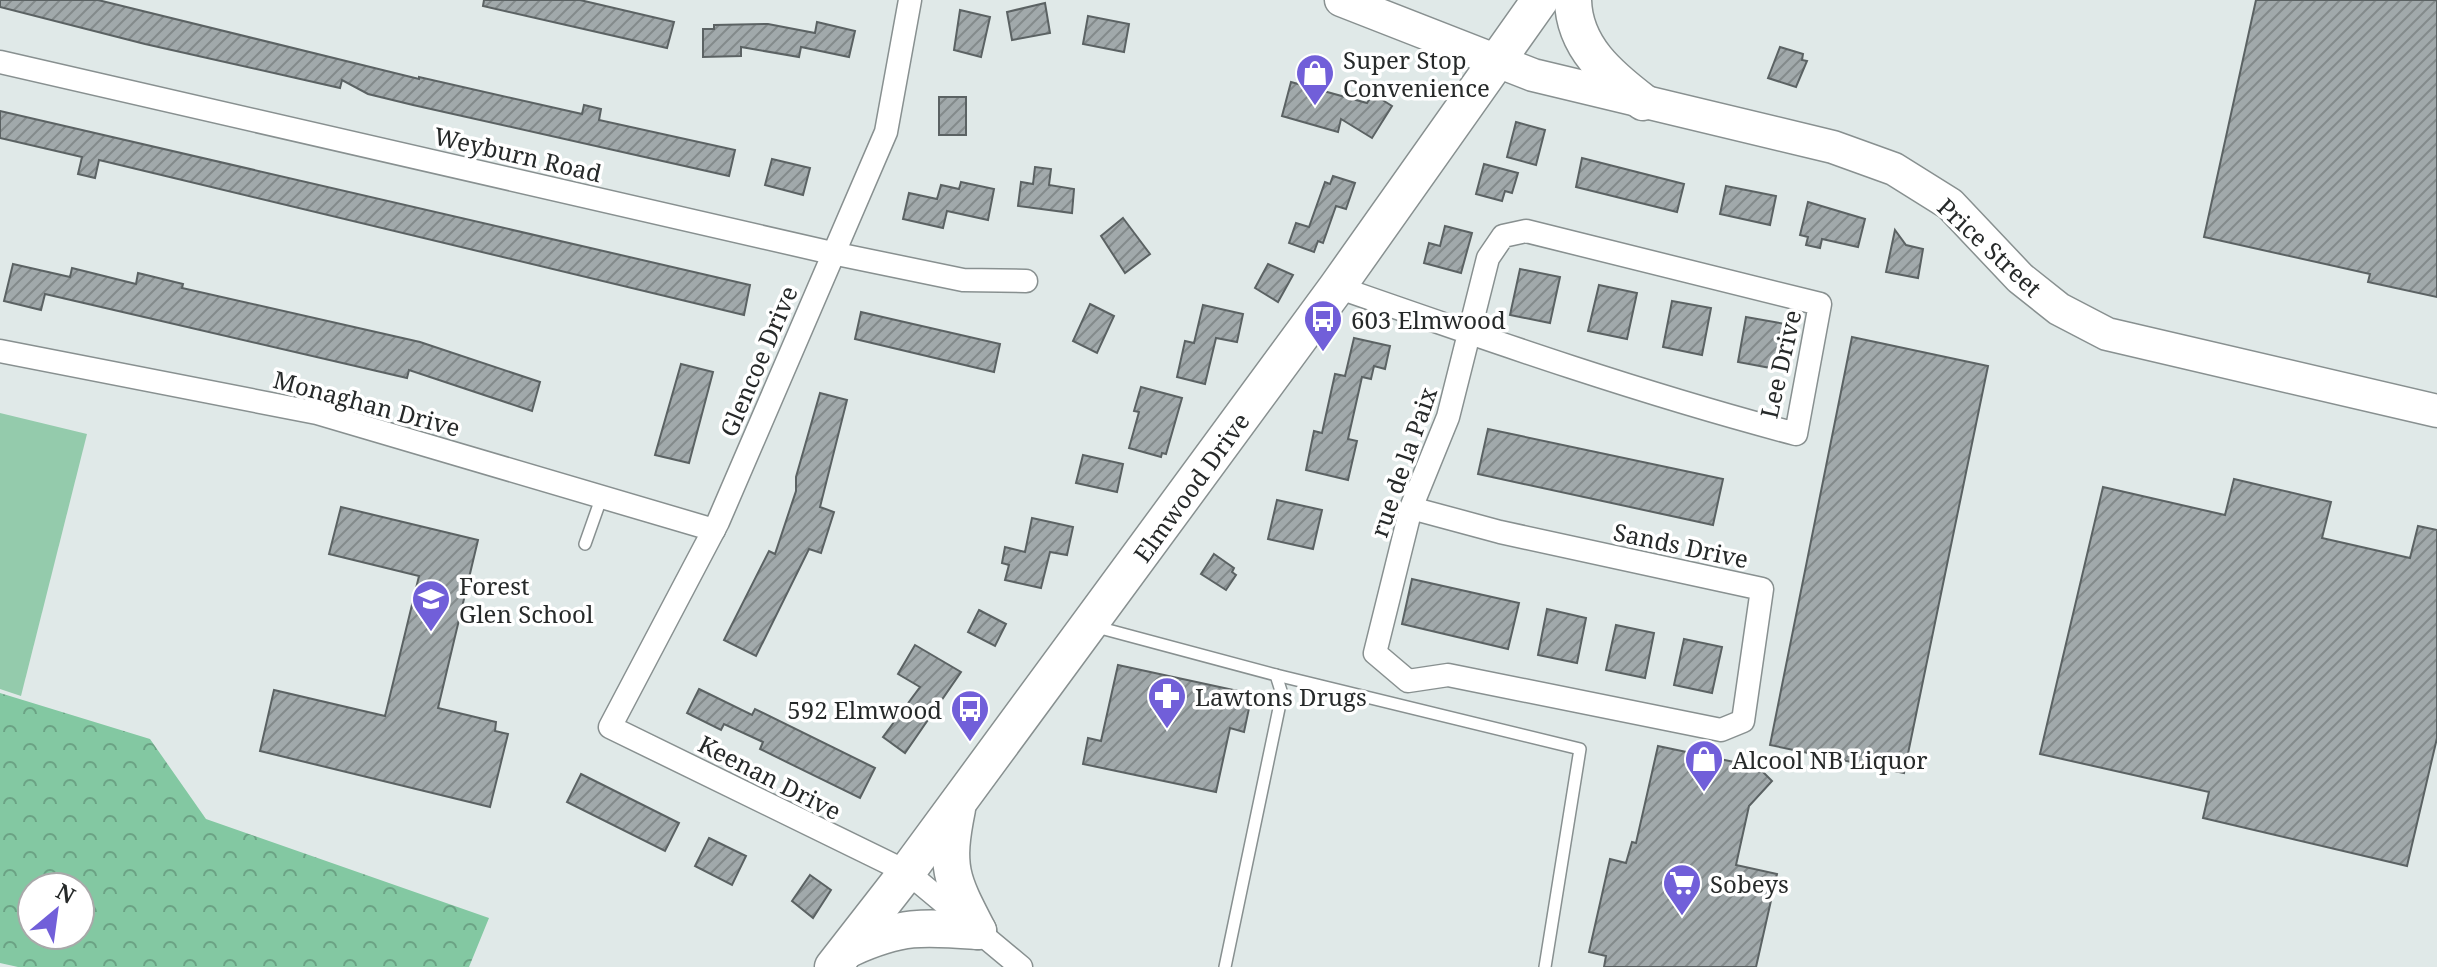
<svg xmlns="http://www.w3.org/2000/svg" width="2437" height="967" font-family="'Noto Serif',serif">
  <style>
    .grass { fill: #94cbac }
    .forest { fill: url(#forest-crowns); fill-rule: evenodd }
    .building { fill: url(#building-hatch); stroke: #5b6263; stroke-width: 2 }
    .lines { fill: none; stroke-linecap: round; stroke-linejoin: round }
    .lane-casing { stroke: #889090; stroke-width: 14 }
    .street-casing { stroke: #889090; stroke-width: 25 }
    .secondary-casing { stroke: #889090; stroke-width: 35 }
    .primary-casing { stroke: #889090; stroke-width: 39 }
    .lane { stroke: #fff; stroke-width: 11 }
    .street { stroke: #fff; stroke-width: 22 }
    .secondary { stroke: #fff; stroke-width: 32 }
    .primary { stroke: #fff; stroke-width: 36 }
    .labels { text-anchor: middle; dominant-baseline: central; stroke-width: 7; stroke-linejoin: round; paint-order: stroke }
    .poi-label { font-size: 24px; fill: #262929; stroke: #fff; text-anchor: start }
    .street-label { font-size: 24px; fill: #262929; stroke: #fff }
  </style>
  <defs>
    <pattern id="forest-crowns" width="20" height="18" patternUnits="userSpaceOnUse" patternTransform="scale(2)"><rect width="20" height="18" fill="#83c8a2"/><path d="M2 6a3 3 0 1 1 6 0M12 15a3 3 0 1 1 6 0" fill="none" stroke="#6ba284"/></pattern>
    <pattern id="building-hatch" width="6" height="6" patternUnits="userSpaceOnUse" patternTransform="scale(2)"><rect width="6" height="6" fill="#a1a9ab"/><path d="M-1 1l2-2M0 6l6-6M5 7l2-2" fill="none" stroke="#838a8b"/></pattern>
  </defs>
  <rect width="100%" height="100%" fill="#e0e9e8"/>
  <path class="grass" d="M0,413L87,434L21,696L0,689Z"/>
  <path class="forest" d="M0,693L150,739L206,819L489,918L469,967H18L0,963ZM32,887H80V935H32Z"/>
  <g class="building">
    <path d="M0,0H98L419,79V77L582,114L584,105L601,109L599,120L735,150L729,176L413,105L368,94L342,80L340,88L145,44L0,7Z"/>
    <path d="M484,0H580L674,22L667,48L483,6Z"/>
    <path d="M2256,0H2437V297L2368,282L2370,274L2204,237Z"/>
    <path d="M1045,3L1050,33L1012,40L1007,12Z"/>
    <path d="M960,10L990,17L981,57L954,50Z"/>
    <path d="M1088,16L1129,24L1124,52L1083,44Z"/>
    <path d="M817,22L855,31L849,57L801,47L799,57L741,47V56L703,57V29H714V25L768,24L815,33Z"/>
    <path d="M1780,47L1803,54L1802,60L1807,61L1796,87L1768,78Z"/>
    <path d="M1291,82L1367,103L1373,94L1392,106L1372,138L1341,119L1338,132L1282,116Z"/>
    <rect x="939" y="97" width="27" height="38"/>
    <path d="M0,111L750,285L744,315L99,160L95,178L78,174L82,157L0,138Z"/>
    <path d="M1516,122L1545,130L1536,165L1507,157Z"/>
    <path d="M1582,158L1684,184L1677,212L1576,187Z"/>
    <path d="M772,159L810,168L803,195L765,185Z"/>
    <path d="M1484,164L1518,173L1512,193L1505,191L1502,201L1476,194Z"/>
    <path d="M1035,167L1051,169L1049,185L1074,189L1072,213L1018,206L1021,182L1033,184Z"/>
    <path d="M1333,176L1355,183L1346,209L1336,206L1323,243L1318,241L1314,252L1289,243L1296,223L1309,227L1325,182L1330,184Z"/>
    <path d="M961,182L994,189L988,220L947,211L943,228L903,219L909,193L937,199L941,185L959,189Z"/>
    <path d="M1726,186L1776,196L1770,225L1720,214Z"/>
    <path d="M1808,202L1865,219L1858,247L1822,239L1820,248L1806,245L1808,237L1800,235Z"/>
    <path d="M1123,218L1150,254L1125,273L1101,236Z"/>
    <path d="M1445,226L1472,233L1461,273L1424,263L1429,243L1440,246Z"/>
    <path d="M1895,230L1906,245L1923,249L1918,278L1886,272Z"/>
    <path d="M13,264L70,277L72,268L136,284L138,273L183,284L182,288L420,342L540,382L532,411L409,370L407,378L45,294L41,310L4,301Z"/>
    <path d="M1268,264L1293,275L1278,302L1255,288Z"/>
    <path d="M1520,269L1560,277L1550,323L1510,315Z"/>
    <path d="M1599,285L1637,293L1627,339L1588,331Z"/>
    <path d="M1672,301L1711,308L1702,355L1663,347Z"/>
    <path d="M1090,304L1114,316L1097,353L1073,341Z"/>
    <path d="M1203,305L1243,314L1237,342L1216,338L1205,384L1177,377L1185,341L1194,343Z"/>
    <path d="M861,312L1000,344L994,372L855,339Z"/>
    <path d="M1746,317L1785,324L1776,369L1738,362Z"/>
    <path d="M1852,337L1988,366L1904,773L1770,745Z"/>
    <path d="M1354,338L1390,346L1385,369L1374,366L1371,379L1362,377L1348,439L1357,441L1348,480L1306,470L1314,431L1322,433L1335,374L1345,376Z"/>
    <path d="M681,364L713,372L689,463L655,455Z"/>
    <path d="M1141,387L1182,398L1166,454L1162,453L1161,457L1129,448L1139,412L1134,411Z"/>
    <path d="M820,393L847,400L820,507L834,512L821,553L809,549L756,656L724,640L769,551L775,554L796,491V477Z"/>
    <path d="M1488,429L1723,479L1713,525L1478,474Z"/>
    <path d="M1083,455L1123,464L1117,492L1076,483Z"/>
    <path d="M2234,479L2331,502L2322,538L2410,558L2418,526L2437,530V738L2407,866L2203,818L2209,792L2040,754L2103,487L2225,515Z"/>
    <path d="M1277,500L1322,510L1313,549L1268,539Z"/>
    <path d="M341,507L478,540L438,708L496,722L495,731L508,734L490,807L260,751L274,690L385,716L419,576L329,554Z"/>
    <path d="M1032,518L1073,527L1067,555L1050,552L1041,588L1005,580L1009,565L1002,563L1005,547L1025,552Z"/>
    <path d="M1214,554L1234,568L1232,572L1236,575L1226,590L1201,574Z"/>
    <path d="M1412,579L1519,603L1508,649L1402,624Z"/>
    <path d="M1547,609L1586,618L1577,663L1538,655Z"/>
    <path d="M979,610L1006,624L995,646L968,632Z"/>
    <path d="M1616,625L1654,633L1645,678L1606,670Z"/>
    <path d="M1684,639L1722,647L1712,693L1674,685Z"/>
    <path d="M915,645L961,672L905,753L883,737L920,687L898,674Z"/>
    <path d="M1118,665L1252,694L1244,732L1230,728L1216,792L1083,764L1088,738L1101,741Z"/>
    <path d="M699,689L752,715L755,709L875,768L860,798L760,749L763,742L724,724L721,730L687,713Z"/>
    <path d="M1658,746L1758,767L1772,781L1749,806L1736,865L1777,874L1756,967H1604L1606,956L1589,952L1610,859L1626,863L1632,842L1636,843Z"/>
    <path d="M581,774L679,823L665,851L567,802Z"/>
    <path d="M709,838L746,856L732,885L695,866Z"/>
    <path d="M810,875L831,890L813,918L792,901Z"/>
  </g>
  <g class="lines">
    <g class="lane-casing">
      <g id="lane">
        <path d="M585,544L602,496"/>
        <path d="M1093,626L1276,675L1282,694L1225,967"/>
        <path d="M1276,675L1580,749L1545,967"/>
      </g>
    </g>
    <g class="street-casing">
      <g id="street">
        <path d="M910,0L886,132L718,522L610,727L907,872L1021,967"/>
        <path d="M0,62L832,253L963,280L1026,281"/>
        <path d="M1337,287C1489,340 1640,393 1796,434L1820,304L1526,231L1503,236L1488,258L1448,417L1411,508L1375,653L1408,681L1448,675L1721,730L1743,721L1762,589L1500,532L1411,508"/>
        <path d="M0,351L317,413L714,530"/>
      </g>
    </g>
    <g class="secondary-casing">
      <path id="secondary" d="M1341,0L1533,75L1833,147L1894,169L1950,204L2020,278L2059,309L2107,334L2437,411"/>
    </g>
    <g class="primary-casing">
      <g id="primary">
        <path d="M1573,0C1574,47 1609,76 1643,102"/>
        <path d="M957,809C945,868 951,879 978,931"/>
        <path d="M851,948C902,925 923,927 978,931"/>
        <path d="M833,967L907,872L1337,287L1540,0"/>
      </g>
    </g>
    <use href="#lane" class="lane"/>
    <use href="#street" class="street"/>
    <use href="#secondary" class="secondary"/>
    <use href="#primary" class="primary"/>
  </g>
  <defs>
    <g id="shop-pin" transform="scale(2)"><path d="M0 17L-7.5 6A9.5 9.5 0 1 1 7.5 6Z" fill="#715fd9" stroke="#fff"/><path d="M-5-2.5h2.3a2.7 3.5 0 0 1 5.4 0H5L5.5 6h-11ZM-1.5-2.5h3a1.5 2.3 0 0 0-3 0Z" fill="#fff"/></g>
    <g id="bus-pin" transform="scale(2)"><path d="M0 17L-7.5 6A9.5 9.5 0 1 1 7.5 6Z" fill="#715fd9" stroke="#fff"/><path d="M-5-6H5V4H4V6H2V4H-2V6H-4V4H-5ZM-3.5-4V0h7V-4ZM-3.5 1.2v1.5H-2V1.2ZM2 1.2v1.5H3.5V1.2Z" fill="#fff"/></g>
    <g id="school-pin" transform="scale(2)"><path d="M0 17L-7.5 6A9.5 9.5 0 1 1 7.5 6Z" fill="#715fd9" stroke="#fff"/><path d="M0-5L7-2L0 1L-7-2ZM-4 1L0 2.5L4 1V4Q0 6-4 4Z" fill="#fff"/></g>
    <g id="pharmacy-pin" transform="scale(2)"><path d="M0 17L-7.5 6A9.5 9.5 0 1 1 7.5 6Z" fill="#715fd9" stroke="#fff"/><path d="M-2-6h4v4h4v4h-4v4h-4v-4h-4v-4h4Z" fill="#fff"/></g>
    <g id="supermarket-pin" transform="scale(2)"><path d="M0 17L-7.5 6A9.5 9.5 0 1 1 7.5 6Z" fill="#715fd9" stroke="#fff"/><path d="M-6-5.5h2.5l.6 2H6L4.5 2H-2.5L-4.4-4H-6ZM-1.5 3.2a1.3 1.3 0 1 0 .1 0ZM3 3.2a1.3 1.3 0 1 0 .1 0Z" fill="#fff"/></g>
  </defs>
  <g fill-rule="evenodd">
    <use href="#shop-pin" x="1315" y="73"/>
    <use href="#bus-pin" x="1323" y="319"/>
    <use href="#school-pin" x="431" y="599"/>
    <use href="#pharmacy-pin" x="1167" y="696"/>
    <use href="#bus-pin" x="970" y="709"/>
    <use href="#shop-pin" x="1704" y="759"/>
    <use href="#supermarket-pin" x="1682" y="883"/>
  </g>
  <g class="labels">
    <g class="poi-label">
      <text x="1343" y="59">Super Stop<tspan x="1343" dy="28">Convenience</tspan></text>
      <text x="1351" y="319">603 Elmwood</text>
      <text x="459" y="585">Forest<tspan x="459" dy="28">Glen School</tspan></text>
      <text x="1195" y="696">Lawtons Drugs</text>
      <text x="942" y="709" text-anchor="end">592 Elmwood</text>
      <text x="1732" y="759">Alcool NB Liquor</text>
      <text x="1710" y="883">Sobeys</text>
    </g>
    <g class="street-label">
      <text transform="translate(518 154) rotate(13)">Weyburn Road</text>
      <text transform="translate(1990 247) rotate(43)">Price Street</text>
      <text transform="translate(758 361) rotate(-67)">Glencoe Drive</text>
      <text transform="translate(1780 364) rotate(-77)">Lee Drive</text>
      <text transform="translate(367 403) rotate(15)">Monaghan Drive</text>
      <text transform="translate(1403 462) rotate(-71)">rue de la Paix</text>
      <text transform="translate(1191 487) rotate(-54)">Elmwood Drive</text>
      <text transform="translate(1681 545) rotate(12)">Sands Drive</text>
      <text transform="translate(770 777) rotate(27)">Keenan Drive</text>
    </g>
  </g>
  <g transform="translate(56 911) rotate(29)"><circle r="38" fill="#ffffff" stroke="#a8a9a9" stroke-width="2"/>
  <path d="M0-6L14 30L0 20L-14 30Z" fill="#715fd9"/>
  <text y="-12" font-size="22" font-weight="bold" text-anchor="middle" fill="#262929">N</text>
  </g>
</svg>
